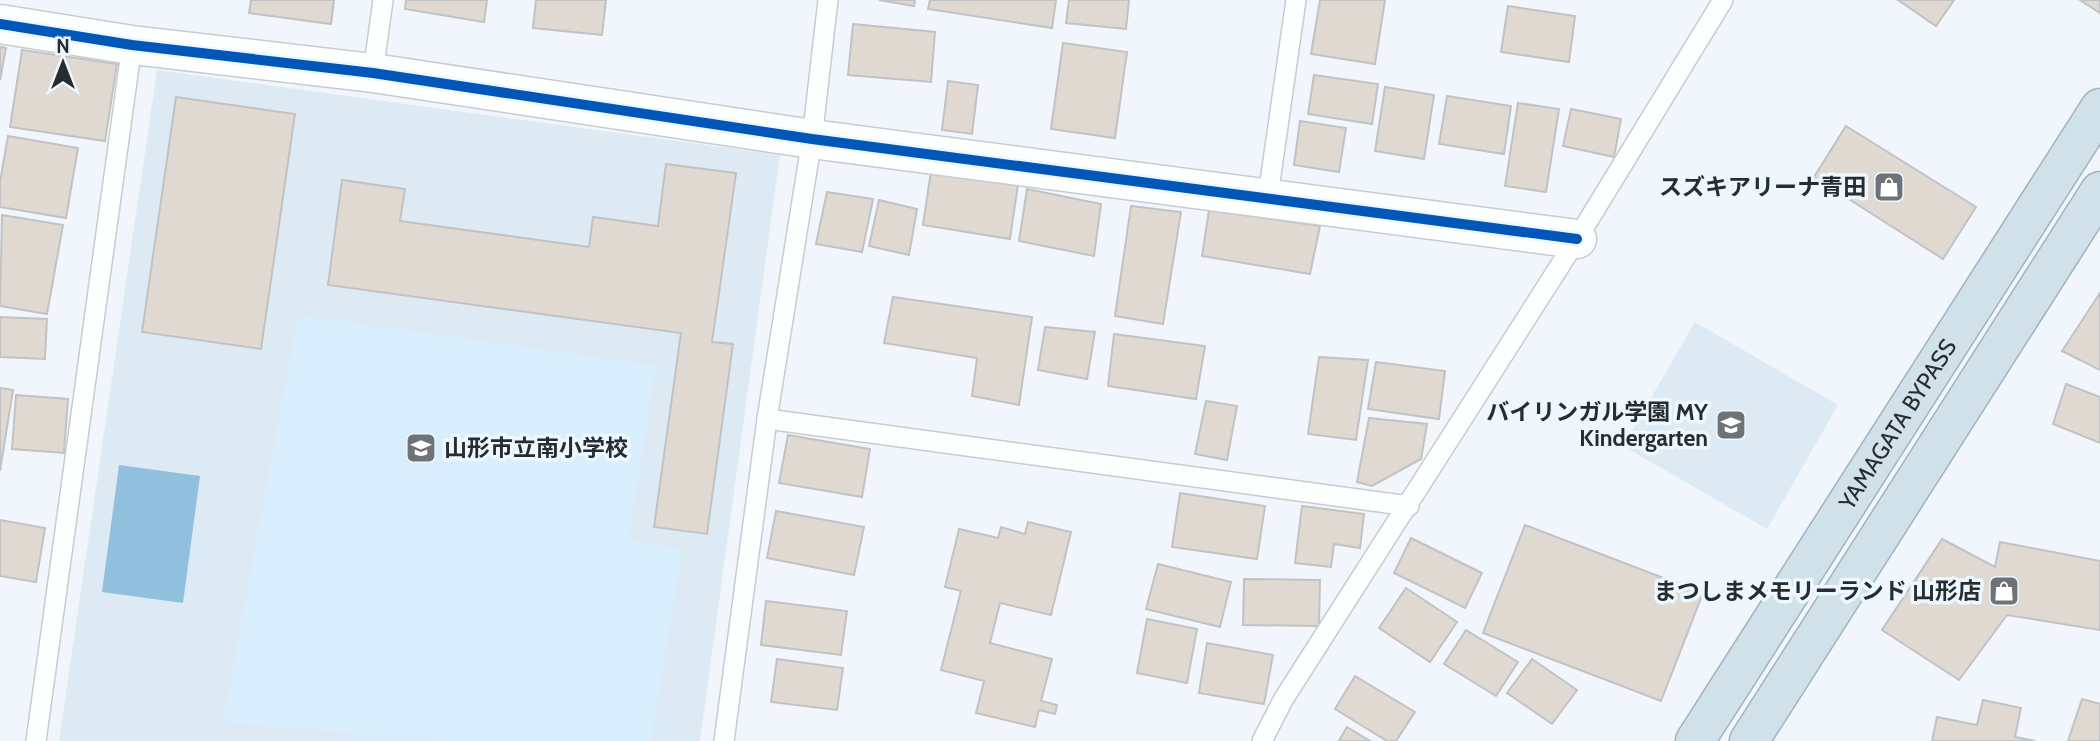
<svg xmlns="http://www.w3.org/2000/svg" width="2100" height="741" font-family="Cabin,'Noto Sans JP',sans-serif">
  <style>
    .built { fill: #ddeaf3 }
    .green { fill: #d9eefc }
    .water { fill: #90c0de }
    .building { fill: #dfd9d1; stroke: #c1c2c3; stroke-width: 2 }
    .lines { fill: none; stroke-linecap: round; stroke-linejoin: round }
    .lane-casing { stroke: #c7cccf; stroke-width: 22 }
    .street-casing { stroke: #c7cccf; stroke-width: 41 }
    .highway-casing { stroke: #a0b3be; stroke-width: 41 }
    .lane { stroke: #fdfefe; stroke-width: 19 }
    .street { stroke: #fdfefe; stroke-width: 38 }
    .highway { stroke: #d1e1e9; stroke-width: 38 }
    .cycleway-casing { stroke: #ecf7ff; stroke-width: 15 }
    .cycleway { stroke: #0057b8; stroke-width: 10 }
    .labels { text-anchor: middle; dominant-baseline: central; stroke-width: 7; stroke-linejoin: round; paint-order: stroke }
    .poi-label { font-size: 23px; font-weight: bold; fill: #272c2e; stroke: #ecf7ff; text-anchor: end }
    .street-label { font-size: 23px; fill: #272c2e; stroke: #ecf7ff }
  </style>
  <rect width="100%" height="100%" fill="#f0f6fb"/>
  <g class="built">
    <path d="M157,70L780,155L700,741H59Z"/>
    <path d="M1695,322L1838,405L1767,529L1623,446Z"/>
  </g>
  <path class="green" d="M298,315L656,366L628,540L682,550L651,741H441L223,722Z"/>
  <path class="water" d="M119,465L200,476L183,603L102,592Z"/>
  <g class="building">
    <path d="M251,0H334L331,24L249,13Z"/>
    <path d="M406,0H487L484,22L405,9Z"/>
    <path d="M536,0H606L602,35L533,28Z"/>
    <path d="M879,0H915L914,6Z"/>
    <path d="M930,0H1056L1052,28L928,9Z"/>
    <path d="M1069,0H1129L1126,29L1066,23Z"/>
    <path d="M1320,0H1385L1375,64L1311,54Z"/>
    <path d="M1898,0H1954L1936,26Z"/>
    <path d="M2080,0H2100V13Z"/>
    <path d="M1508,6L1575,16L1569,62L1501,52Z"/>
    <path d="M853,24L935,32L931,82L848,75Z"/>
    <path d="M1063,43L1127,52L1115,138L1051,129Z"/>
    <path d="M0,47L6,48L0,80Z"/>
    <path d="M22,50L117,64L105,141L10,127Z"/>
    <path d="M1314,75L1378,84L1372,124L1308,114Z"/>
    <path d="M948,81L978,85L972,134L942,130Z"/>
    <path d="M1385,87L1434,95L1424,159L1375,151Z"/>
    <path d="M1447,96L1511,106L1504,154L1439,144Z"/>
    <path d="M176,97L295,114L261,349L142,332Z"/>
    <path d="M1518,103L1559,109L1546,192L1505,186Z"/>
    <path d="M1571,109L1621,119L1614,157L1563,146Z"/>
    <path d="M1300,121L1346,128L1339,172L1294,165Z"/>
    <path d="M1846,126L1976,207L1943,259L1814,177Z"/>
    <path d="M8,136L78,148L66,218L0,207V182Z"/>
    <path d="M666,164L736,173L712,342L733,344L707,534L654,527L681,333L328,285L342,180L405,189L400,221L589,247L593,217L658,226Z"/>
    <path d="M931,171L1018,184L1010,239L923,225Z"/>
    <path d="M1027,189L1101,204L1094,256L1019,241Z"/>
    <path d="M827,192L873,199L862,252L816,244Z"/>
    <path d="M879,200L917,209L909,255L869,246Z"/>
    <path d="M1131,206L1181,212L1163,324L1115,316Z"/>
    <path d="M1209,210L1320,226L1310,274L1202,256Z"/>
    <path d="M2,215L63,225L47,314L0,306Z"/>
    <path d="M2100,293V370L2062,351Z"/>
    <path d="M893,297L1032,317L1019,405L972,396L977,358L884,343Z"/>
    <path d="M0,317L47,319L45,359L0,357Z"/>
    <path d="M1045,327L1095,332L1087,379L1038,370Z"/>
    <path d="M1114,334L1205,346L1196,399L1108,386Z"/>
    <path d="M1319,357L1368,360L1356,440L1308,434Z"/>
    <path d="M1376,362L1445,371L1439,419L1368,409Z"/>
    <path d="M2066,384L2100,397V443L2053,424Z"/>
    <path d="M0,388L13,390L0,471Z"/>
    <path d="M16,395L68,399L64,453L12,449Z"/>
    <path d="M1206,401L1237,406L1227,460L1195,454Z"/>
    <path d="M1369,418L1427,424L1421,459L1372,486L1357,482Z"/>
    <path d="M788,435L870,449L862,497L779,483Z"/>
    <path d="M1180,493L1265,506L1257,559L1172,547Z"/>
    <path d="M1302,506L1364,514L1360,548L1334,544L1331,567L1295,563Z"/>
    <path d="M776,511L864,527L854,575L767,558Z"/>
    <path d="M0,520L45,528L36,582L0,576Z"/>
    <path d="M1028,522L1071,532L1051,615L1000,603L990,643L1052,659L1041,701L1057,705L1055,714L1039,710L1035,727L976,713L984,681L941,670L961,591L945,587L959,529L998,538L1001,527L1025,534Z"/>
    <path d="M1525,525L1703,593L1661,701L1483,633Z"/>
    <path d="M1411,538L1482,573L1465,608L1394,573Z"/>
    <path d="M1942,539L1995,567L2000,542L2100,561V630L2007,615L1959,680L1882,630Z"/>
    <path d="M1158,564L1231,582L1220,627L1146,609Z"/>
    <path d="M1244,579L1320,580L1319,626L1243,625Z"/>
    <path d="M1406,588L1457,622L1430,662L1379,628Z"/>
    <path d="M766,601L847,611L841,655L761,645Z"/>
    <path d="M1147,619L1197,629L1187,683L1137,673Z"/>
    <path d="M1466,630L1518,662L1496,696L1444,664Z"/>
    <path d="M1207,643L1273,655L1264,704L1199,693Z"/>
    <path d="M777,659L843,668L837,710L771,702Z"/>
    <path d="M1532,659L1577,690L1552,724L1507,693Z"/>
    <path d="M1355,676L1415,712L1396,741H1387L1335,709Z"/>
    <path d="M2082,699L2100,704V741H2068Z"/>
    <path d="M1983,700L2021,708L2015,737L2035,741H1932L1937,717L1977,725Z"/>
    <path d="M1347,727L1370,741H1339Z"/>
  </g>
  <g class="lines">
    <g class="lane-casing">
      <g id="lane">
        <path d="M373,73L383,0"/>
        <path d="M1268,196L1296,0"/>
        <path d="M767,419L1409,506"/>
        <path d="M36,741L132,45"/>
        <path d="M724,741L767,419L812,139L828,0"/>
        <path d="M1262,741L1283,700L1577,239L1723,0"/>
      </g>
    </g>
    <g class="street-casing">
      <path id="street" d="M0,24L132,45L373,73L812,139L1577,239"/>
    </g>
    <g class="highway-casing">
      <g id="highway">
        <path id="s1" d="M1695,741L2100,108"/>
        <path d="M1749,741L2100,191"/>
      </g>
    </g>
    <use href="#lane" class="lane"/>
    <use href="#street" class="street"/>
    <use href="#highway" class="highway"/>
    <g class="cycleway-casing">
      <path id="cycleway" d="M0,24L132,45L373,73L812,139L1577,239"/>
    </g>
    <use href="#cycleway" class="cycleway"/>
  </g>
  <defs>
    <g id="shop-square" transform="scale(1.575)"><rect x="-9" y="-9" width="18" height="18" rx="4" fill="#6d7376" stroke="#ecf7ff"/><path d="M-5-2.5h2.3a2.7 3.5 0 0 1 5.4 0H5L5.5 6h-11ZM-1.5-2.5h3a1.5 2.3 0 0 0-3 0Z" fill="#fff"/></g>
    <g id="school-square" transform="scale(1.575)"><rect x="-9" y="-9" width="18" height="18" rx="4" fill="#6d7376" stroke="#ecf7ff"/><path d="M0-5L7-2L0 1L-7-2ZM-4 1L0 2.5L4 1V4Q0 6-4 4Z" fill="#fff"/></g>
  </defs>
  <g fill-rule="evenodd">
    <use href="#shop-square" x="1889" y="187"/>
    <use href="#school-square" x="1731" y="425"/>
    <use href="#school-square" x="421" y="448"/>
    <use href="#shop-square" x="2004" y="591"/>
  </g>
  <g class="labels">
    <g class="poi-label">
      <text x="1866" y="187">スズキアリーナ青田</text>
      <text x="1708" y="412">バイリンガル学園 MY<tspan x="1708" dy="26">Kindergarten</tspan></text>
      <text x="444" y="448" text-anchor="start">山形市立南小学校</text>
      <text x="1981" y="591">まつしまメモリーランド 山形店</text>
    </g>
    <g class="street-label">
      <text stroke="none"><textPath href="#s1" startOffset="376">YAMAGATA BYPASS</textPath></text>
    </g>
  </g>
  <g transform="translate(63 63)" stroke="#ecf7ff" stroke-width="5" paint-order="stroke">
  <path d="M0-5L12 26L0 18L-12 26Z" fill="#272c2e"/>
  <text y="-10" font-size="19" font-weight="bold" text-anchor="middle" fill="#272c2e">N</text>
  </g>
</svg>
